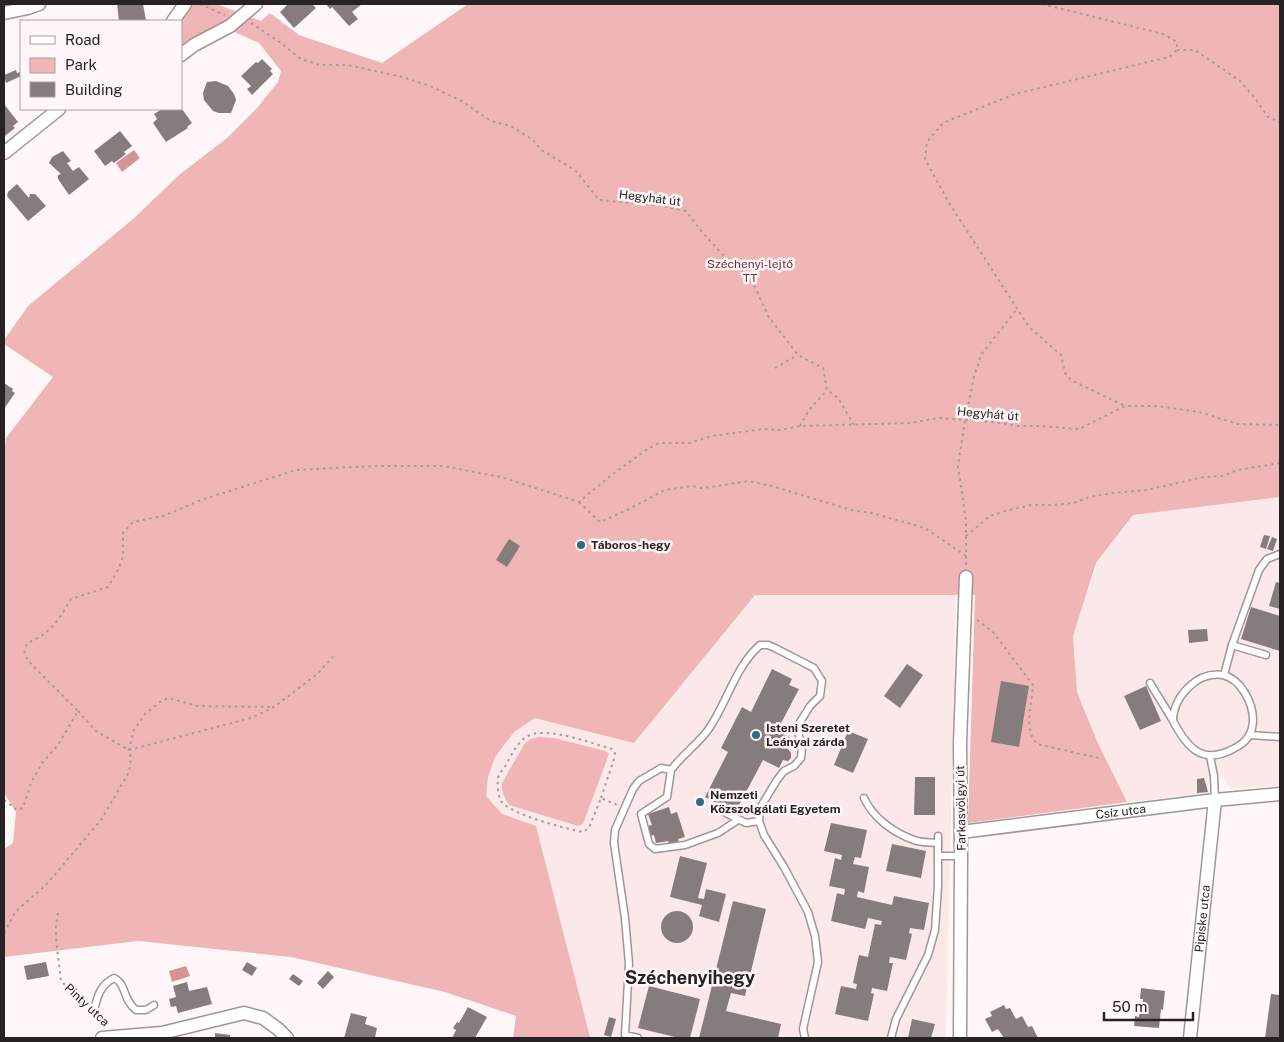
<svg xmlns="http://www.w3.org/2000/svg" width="1284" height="1042" font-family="'Public Sans',sans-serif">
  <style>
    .built { fill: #fbe9e9 }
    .green { fill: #f0b5b6 }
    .water { fill: #d29496 }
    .building { fill: #877c7c }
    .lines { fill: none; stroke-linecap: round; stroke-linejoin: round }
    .service-casing { stroke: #a19595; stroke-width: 9 }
    .minor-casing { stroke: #a19595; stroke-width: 15 }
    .path { stroke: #a29c9c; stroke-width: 2; stroke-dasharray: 2.5 4; stroke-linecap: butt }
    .service { stroke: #fff; stroke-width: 6 }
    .minor { stroke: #fff; stroke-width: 12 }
    .poi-dot { fill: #306b83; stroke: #fff7f7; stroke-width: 2 }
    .labels { text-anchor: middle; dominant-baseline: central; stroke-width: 5; stroke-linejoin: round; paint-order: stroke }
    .street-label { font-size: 12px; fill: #282323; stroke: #fff7f7 }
    .park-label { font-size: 12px; fill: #782d34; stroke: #fff7f7 }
    .poi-label { font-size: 12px; font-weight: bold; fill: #282323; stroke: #fff7f7; text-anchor: start }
    .district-label { font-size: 18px; font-weight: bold; fill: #282323; stroke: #fff7f7 }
  </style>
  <rect width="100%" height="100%" fill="#fff7f7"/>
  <g class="built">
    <path d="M1280,497V785L1231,789L1222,775L1214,776L1207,778L1209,793L1127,802L1097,741L1077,692L1073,636L1097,563L1133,515Z"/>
    <path d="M723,569L956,594L946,1038L590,1037L445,769Z"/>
  </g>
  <g class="green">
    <path d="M172,4H216L261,21L270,13L299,35L382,63L468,4H1280V497L1133,515L1096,563L1073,636L1077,692L1097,741L1127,802L968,823L975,595H755L634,743L535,718L514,732L495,757L488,777L486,796L502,814L536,826L590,1037L593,1038H513L516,1016L445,992L291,957L138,941L4,957V849L13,843L16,812L4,793V456L6,438L53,377L4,344V340L28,306L133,219L179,175L227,138L257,108L278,82L281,71L259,43L224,27L181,51V21H176L184,9Z"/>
    <path d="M539,737L554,738L605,751L609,754L583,824L578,826L509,805C505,798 501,792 502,783L525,743L531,739Z"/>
  </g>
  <g class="water">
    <path d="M134,150L140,158L122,172L116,163Z"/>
    <path d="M186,966L190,976L172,982L169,971Z"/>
  </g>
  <g class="building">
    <path d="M117,4H143L146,21H119Z"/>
    <path d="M285,4H312L316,8L294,28L280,12L287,5Z"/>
    <path d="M326,4H362L352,12L358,19L349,26L332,7L330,9Z"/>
    <path d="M262,59L272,69L270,71L273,74L252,95L247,89L251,86L241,76L256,62L258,63Z"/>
    <path d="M16,70L17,73L21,72V76L6,83L4,75Z"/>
    <path d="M216,81L228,86L234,94L236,100L231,113H219L213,111L204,100L203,93L207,82Z"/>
    <path d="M4,104L18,122L13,126L15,128L5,136L4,134Z"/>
    <path d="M162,109H182L192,123L187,127L188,128L166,142L153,123L157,119L154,114Z"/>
    <path d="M120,131L132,146L124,152L126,154L114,163L112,161L105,166L94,151Z"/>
    <path d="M63,151L71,161L67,163L73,171L79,167L89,179L69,195L58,179V175L61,174L49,163L52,157Z"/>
    <path d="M17,184L29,198L30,194H35L46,206L28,221L7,196L8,192Z"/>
    <path d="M4,383L13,389L12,391L15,393L4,409Z"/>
    <path d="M1264,535L1270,536L1266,549L1260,547Z"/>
    <path d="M1272,537L1277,539L1273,551L1267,549Z"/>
    <path d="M509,539L520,546L507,567L496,560Z"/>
    <path d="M1276,582L1280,583V609L1269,606Z"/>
    <path d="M1251,607L1280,616V651L1241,639Z"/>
    <path d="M1207,629L1208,641L1189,643L1188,630Z"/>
    <path d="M907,664L923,675L900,708L884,696Z"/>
    <path d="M772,669L792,679L789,685L799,689L777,731L793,739L788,749L791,753V758L788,761L783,760L779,768L763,760L737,809L730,805L728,809L705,797L728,752L721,748L742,707L751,712Z"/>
    <path d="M1001,681L1029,686L1019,747L991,742Z"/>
    <path d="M1146,686L1161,721L1140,730L1124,696Z"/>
    <path d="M848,731L868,739L853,773L834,765Z"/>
    <path d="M915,777H935V815H914Z"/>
    <path d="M1204,778L1208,792L1197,793V779Z"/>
    <path d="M669,807L671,814L677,812L685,837L678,839L679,841L669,844L668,841L656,843L654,835L650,836L647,826L652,825L648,814Z"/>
    <path d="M831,823L867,830L861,858L855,857L853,864L869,867L864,893L858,891L857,897L892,905L894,896L929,903L924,930L910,928L909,933L912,934L906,960L890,957L889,963H893L887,991L872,988L871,993L874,994L868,1021L835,1014L841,986L856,989L857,984L853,983L859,955L868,957L875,924L881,925L882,921L868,918L865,929L831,921L837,893L844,895L845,889L829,886L835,858L841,860L842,855L824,851Z"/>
    <path d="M892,844L926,851L921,878L886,871Z"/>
    <path d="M680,856L707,863L698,898L704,899L706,889L726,894L719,922L699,916L702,905L670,897Z"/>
    <path d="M733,901L766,909L745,996L731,993L726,1011L781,1024L778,1038H699Z"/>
    <circle cx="677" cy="927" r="16"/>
    <path d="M46,962L49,976L27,980L24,966Z"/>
    <path d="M247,962L257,968L252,976L242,970Z"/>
    <path d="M328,971L334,977L323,989L317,983Z"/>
    <path d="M293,974L303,981L299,986L289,979Z"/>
    <path d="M187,982L189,991L207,987L212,1004L178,1013L176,1006L171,1007L169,999L176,997L173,986Z"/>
    <path d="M649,986L700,999L690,1038H679L638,1028Z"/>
    <path d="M1141,988L1165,991L1163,1010L1161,1009L1159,1028L1134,1026L1135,1016L1139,1017L1140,1007H1142L1143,999H1140Z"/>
    <path d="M1271,994L1280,995V1038H1265Z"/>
    <path d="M1004,1005L1006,1009L1010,1008L1016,1019L1022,1016L1028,1027L1032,1026L1038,1038H1004L998,1029L992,1032L985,1019L992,1016L990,1012Z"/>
    <path d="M468,1007L487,1017L475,1038H452L456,1030L453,1028L457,1022L459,1023Z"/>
    <path d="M351,1013L367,1017L365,1024L377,1028L375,1038H344Z"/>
    <path d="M609,1017L616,1019L611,1037L604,1035Z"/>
    <path d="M912,1019L935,1024L931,1038H908Z"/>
    <path d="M215,1033L230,1035V1038H215Z"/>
  </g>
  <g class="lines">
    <g class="service-casing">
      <g id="service">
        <path d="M1232,645L1266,655"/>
        <path d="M1224,675L1232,645L1259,570L1267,559L1280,554"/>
        <path d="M1150,683C1157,695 1165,707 1172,719C1186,746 1201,766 1233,749C1246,743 1253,734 1253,720C1253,703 1241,679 1223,675C1197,671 1173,697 1173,721"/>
        <path d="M1250,735L1280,737"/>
        <path d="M1210,756L1214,776L1215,800"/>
        <path d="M671,770L667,797L641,814L649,844L655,849L685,845L718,833L738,820"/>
        <path d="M864,798C873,818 894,833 914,840C921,843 931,842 938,843"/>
        <path d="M718,809L746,823L759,821"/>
        <path d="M938,856H961"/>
        <path d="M94,1011C97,997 100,985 114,978C127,984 122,999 136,1010H146L154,1005"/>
        <path d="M638,1038L625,1035L629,964L625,918L614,843L615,830L633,789L639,781L661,768L671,770C682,755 697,745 708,730C727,703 735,667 760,645H768L775,648L814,668L822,681L820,696L810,706L797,727L802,748L801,758L794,766L784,771L777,780L760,808L759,821L764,835L784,867L808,912L815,936L818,962L803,1029L805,1038"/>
        <path d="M891,1038L896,1019L928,955L935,930L938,886V836"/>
      </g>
    </g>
    <g class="minor-casing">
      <g id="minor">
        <path d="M4,13L28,8L39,4"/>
        <path d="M173,21L185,4"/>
        <path d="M181,55L194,45L230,26L256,4"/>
        <path d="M4,153L59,109"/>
        <path id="s1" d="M961,832L1215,800L1280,794"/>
        <path d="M102,1038L162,1033L244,1013L263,1018L278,1029L287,1038"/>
        <path d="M960,1038L961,856L960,743L966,577"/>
        <path id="s2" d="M1190,1038L1215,800"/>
      </g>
    </g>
    <g class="path">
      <path d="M200,4L225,15"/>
      <path d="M1042,4L1163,34L1177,42V50L1169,57L1015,94L943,123L927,142L925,159L949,203L1029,327L1061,355L1065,373L1071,380L1125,406"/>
      <path d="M251,23L278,41L301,59L320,65H348L402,77L430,86L460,100L491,121L511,126L533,140L540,149L576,171L599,200L658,205L686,211L702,232L722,254L739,267L756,289L768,316L798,355L823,368L827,390L838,398L854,425"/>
      <path d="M1177,50H1195L1240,81L1255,98L1268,117L1280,122"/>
      <path d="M775,368L798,355"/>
      <path d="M800,426L809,410L827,390"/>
      <path d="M579,502L600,522L627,510L665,490L692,486L701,488L711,487L749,481L772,486L851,510L872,513L925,528L966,556"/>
      <path d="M966,536L990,516L1005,511L1031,505H1053L1074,503L1089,497L1112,493L1146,490L1204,477L1222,476L1238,470L1280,463"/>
      <path d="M966,565V521L958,466L965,420L974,377L981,355L1017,309"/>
      <path d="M977,620L993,632L1033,685C1032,704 1023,728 1037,744L1103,759"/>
      <path d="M78,711L96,731L129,750L251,718L274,707L316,675L333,657"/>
      <path d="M601,798L614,759L615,753L612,749C591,743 562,732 541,733C521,733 514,750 506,765C503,769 499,774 498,778C497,784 498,796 501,801C509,814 567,829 583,832L589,828L601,798L617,805"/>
      <path d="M4,800L17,810L23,808L31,783L42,763L58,745L78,711L32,665C28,660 23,655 25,648C27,641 36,640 41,636C55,627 62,614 71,599L108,587L118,570L123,557V533L133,522L163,516L201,500L296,470L374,466H443L501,477L579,502L609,477L646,450L659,443H689L712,436L763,429L780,430L800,426L911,423L938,418L995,422L1018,426H1041L1079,429L1125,406H1157L1199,412L1238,424L1280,425"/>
      <path d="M58,913L56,924V939L61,981L85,1004"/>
      <path d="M4,933L16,911L46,885L101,820L129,772L131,758L129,750L134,730L145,714L160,702L168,698L198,706L274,707"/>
      <path d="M101,1017L110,1026"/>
    </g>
    <use href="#service" class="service"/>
    <use href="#minor" class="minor"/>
  </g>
  <g class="poi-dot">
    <circle cx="581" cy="545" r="5"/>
    <circle cx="756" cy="735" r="5"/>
    <circle cx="700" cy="802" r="5"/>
  </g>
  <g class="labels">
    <g class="street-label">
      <text transform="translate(650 198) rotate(7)">Hegyhát út</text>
      <text transform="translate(988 414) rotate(5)">Hegyhát út</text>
      <text transform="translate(961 808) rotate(-91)">Farkasvölgyi út</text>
      <text stroke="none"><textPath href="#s1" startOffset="161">Csíz utca</textPath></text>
      <text stroke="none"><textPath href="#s2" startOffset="120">Pipiske utca</textPath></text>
      <text transform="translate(87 1005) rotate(43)">Pinty utca</text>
    </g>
    <g class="park-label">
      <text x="750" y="264">Széchenyi-lejtő<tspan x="750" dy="14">TT</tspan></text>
    </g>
    <g class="poi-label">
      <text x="591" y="545">Táboros-hegy</text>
      <text x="766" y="728">Isteni Szeretet<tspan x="766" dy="14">Leányai zárda</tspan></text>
      <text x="710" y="795">Nemzeti<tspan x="710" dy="14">Közszolgálati Egyetem</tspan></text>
    </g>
    <g class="district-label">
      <text x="690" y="977">Széchenyihegy</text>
    </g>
  </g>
  <rect width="1284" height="1042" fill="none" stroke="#282323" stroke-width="10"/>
  <rect x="20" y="20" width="162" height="90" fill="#fff7f7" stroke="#a9a2a2"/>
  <rect x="30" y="36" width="25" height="8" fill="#ffffff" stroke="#a9a2a2"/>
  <text x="65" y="45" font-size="15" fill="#282323">Road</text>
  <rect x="30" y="58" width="25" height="15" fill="#f0b5b6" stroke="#a9a2a2"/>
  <text x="65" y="70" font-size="15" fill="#282323">Park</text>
  <rect x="30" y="82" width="25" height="15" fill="#877c7c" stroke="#a9a2a2"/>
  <text x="65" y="95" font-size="15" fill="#282323">Building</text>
  <path d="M1104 1012v8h89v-8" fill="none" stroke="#282323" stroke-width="2.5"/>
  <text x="1112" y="1012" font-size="15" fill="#282323" stroke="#fff7f7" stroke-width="4" paint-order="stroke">50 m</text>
</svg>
